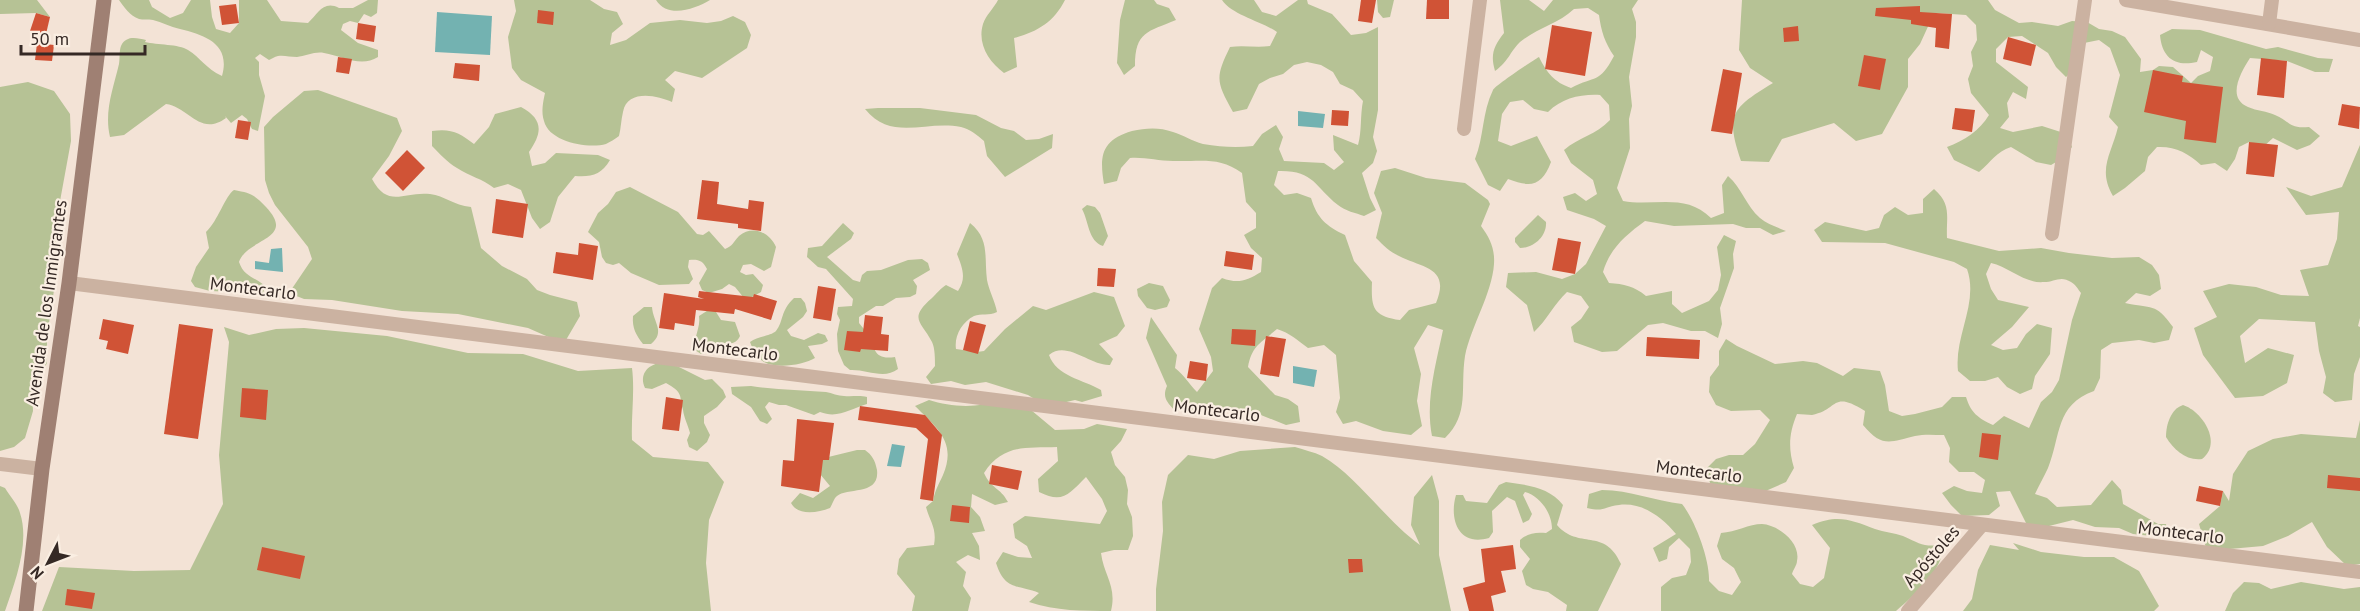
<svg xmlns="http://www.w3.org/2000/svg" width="2360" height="611" font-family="'PT Sans',sans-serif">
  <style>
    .green { fill: #b6c295 }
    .water { fill: #73b2b1 }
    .building { fill: #d05336 }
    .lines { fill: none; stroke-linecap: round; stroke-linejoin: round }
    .minor { stroke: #cbb2a1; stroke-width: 14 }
    .secondary { stroke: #9f8073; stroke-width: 15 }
    .labels { text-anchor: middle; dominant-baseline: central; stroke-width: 4.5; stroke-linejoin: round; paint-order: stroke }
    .street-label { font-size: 18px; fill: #352925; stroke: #faeee2 }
  </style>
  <rect width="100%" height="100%" fill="#f3e3d6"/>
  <g class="green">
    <path d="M0,0H37L50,17L36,13L0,14Z"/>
    <path d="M119,0H149L152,7L170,18L183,13L191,0H210L212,17L216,29L230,33L239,23V0H267L281,21L308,23C318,14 323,0 339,8H353L368,0H378L377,13L371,17L364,14L358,23L350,21L343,24L341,30L358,43L378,50V57C361,68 342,56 324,53C316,51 305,56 297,57C290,57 284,55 278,56C274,57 273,58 269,60L260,54L255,58L259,62V75L265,96L258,131L252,129L247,119L242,115L231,123L225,116L226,118C200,137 189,107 166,104L124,135L110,137C104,112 113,89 119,64C120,59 119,51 121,46C126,35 137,38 146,40L145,42C157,45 179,44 188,50C201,58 205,68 222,76C231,44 205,35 180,29C170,27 162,22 153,20C148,19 143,20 139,19C130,16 124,7 119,0Z"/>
    <path d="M514,0H590L604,9L617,12L623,24L612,33L610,45L626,40L650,23L680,20L707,23L721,21L733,16L745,22L751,35L747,48L702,78L675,71L665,80L675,89L672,102C657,95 627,89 623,112C621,120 621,128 619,136C615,139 610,142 606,144C588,149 549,142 544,121C541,112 543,102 545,93L521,80L512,68L508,37L516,11Z"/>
    <path d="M656,0H710C695,9 668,19 656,0Z"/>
    <path d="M998,0H1065C1054,22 1037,32 1014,38L1017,67L1004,73C989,62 977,44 983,24C986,15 994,8 998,0Z"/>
    <path d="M1125,0H1154L1157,4L1169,8L1176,20C1148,32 1135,31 1135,66L1124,75L1117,63L1120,20Z"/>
    <path d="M1222,0H1254L1262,12L1276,16L1298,0H1307L1308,4L1332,14L1351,35L1366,33L1378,27V110L1373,137L1377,151L1373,163L1362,173L1370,198L1376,210L1364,216C1356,213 1345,211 1338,205C1314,186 1314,170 1278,171L1274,185L1284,195L1297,193L1311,198C1317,218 1326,226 1345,235L1354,261L1372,282C1371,308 1373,316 1400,320L1409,310L1436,303C1451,267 1422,268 1399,256C1390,252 1383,245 1376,238L1382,213L1374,193L1381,171L1395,168L1426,178L1465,183L1488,200L1490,204L1481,226C1490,238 1495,249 1494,264C1492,294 1471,326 1465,356C1460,388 1470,414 1445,438L1432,436C1425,401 1436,364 1443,330L1428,325L1414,348L1421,374L1417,401L1422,426L1411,435L1383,431L1356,421L1343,424L1336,412L1340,398L1336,355L1324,345L1308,348C1297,340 1290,333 1277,329C1261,343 1252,345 1248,367L1275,395L1288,399L1298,406L1300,422L1286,425L1246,409L1189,412L1174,410C1167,402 1162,397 1167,386L1146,338L1151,317L1177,355L1175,368C1185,376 1189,384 1197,392L1213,371L1211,357L1199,329L1212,288L1222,278C1238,284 1246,281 1261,272L1262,258L1251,248L1244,235L1256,228V213L1246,202L1242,173C1219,156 1200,162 1173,161C1158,161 1145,157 1130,158L1121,168L1117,181L1104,184C1099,155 1102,140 1132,131C1146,128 1159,127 1173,132C1183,135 1192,141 1203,144C1221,147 1236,148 1253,146L1262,134L1276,125L1283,137L1279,149L1284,161L1324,163L1334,170L1344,162L1334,150L1333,135L1358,145C1362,131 1360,116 1363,101L1353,90L1340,84L1333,72L1321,65L1307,62L1294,65L1283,74L1270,78L1259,84L1247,109L1233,112C1216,81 1215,78 1230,47C1244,45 1256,48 1270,46L1277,32C1261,21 1232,15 1222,0Z"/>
    <path d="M1377,0H1394L1390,17L1383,18L1378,12Z"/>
    <path d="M1500,0H1529L1544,11L1553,0H1638L1632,9L1636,22V37L1629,77L1632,106L1629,119L1630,148L1617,188L1623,201C1653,207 1685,192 1711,218L1724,213L1722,185L1728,176C1742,188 1746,206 1760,218C1767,224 1777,227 1786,231L1773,235L1760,228H1746L1733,224L1674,226L1645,221C1626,235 1610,248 1603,272L1609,283C1624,284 1634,286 1646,296L1672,291V304L1682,313L1709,301L1718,290L1721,275L1717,247L1724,235L1736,241L1733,254L1734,268L1720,308L1722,324L1718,338L1705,331H1691L1663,323L1648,325L1617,351L1602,352L1574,342L1571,327L1581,319L1589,307L1581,296L1567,292C1554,304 1547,320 1534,332L1527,305L1506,287L1508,273L1536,272L1562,279L1575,274L1586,264L1606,226L1594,219L1567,210L1563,197L1575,193L1586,201L1597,194L1593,180L1571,163L1564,150C1579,137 1596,135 1610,120L1609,105L1600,95C1581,94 1562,98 1548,112L1534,109L1523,100L1510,102L1502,114L1498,141L1511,146L1537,136L1551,162C1542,186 1531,188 1508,179L1500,191L1488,185L1475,159C1484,137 1482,112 1493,90C1495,86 1532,61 1539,57C1547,73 1554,82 1571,88C1596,75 1599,84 1614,56C1605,43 1601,31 1599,15L1588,8L1574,9C1558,24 1537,28 1520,42C1509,53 1509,61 1495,71C1490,54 1494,46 1504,33Z"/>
    <path d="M1742,0H1988L1995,10L2019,23L2032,22L2058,26L2072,21L2087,22L2099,29L2112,31L2125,37L2141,59L2140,72L2153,70L2159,66L2173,67L2191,83L2198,76L2210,71L2213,57L2201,50L2197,62C2175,67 2162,58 2160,35L2172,29L2200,30L2266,49L2278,47L2318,58L2333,59L2329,72H2315L2287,61L2250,58C2241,72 2226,98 2248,107C2257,111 2267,111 2275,115C2291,122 2289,129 2309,127L2320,136L2310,145L2297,150L2273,138L2263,147L2249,142L2239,147L2235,159L2227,171L2215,163L2201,165C2188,153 2175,146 2157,147L2148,157L2145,171L2125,188L2113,196C2097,169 2112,153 2118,127L2109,117L2120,75L2110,48L2099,40L2084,43L2076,68L2066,77L2056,67L2048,53L2022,36L2008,37L1996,49V62L2028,87L2026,99L2013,92L2007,103L2009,117L2000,128L2013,132L2042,126L2067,134L2072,147L2063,158L2051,165L2036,162L2011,147C1996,152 1992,161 1979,172L1954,160L1947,147C1964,141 1980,130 1989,115L1971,93L1968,79L1973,66L1971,52L1977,40L1976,25L1966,15L1937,13L1931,20L1920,44L1908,59V87L1882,134L1856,141L1834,123L1782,139L1769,162L1741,161C1725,114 1732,108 1773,83L1750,68L1739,50Z"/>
    <path d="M28,82L54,91L70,114L71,141L56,223V277L47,336V363L32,390L33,411L25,438L14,447L0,451V87Z"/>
    <path d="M318,90L397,118L402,131L389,156L372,179C388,209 404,191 430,194C445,196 453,205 471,207L481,248L502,266L527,279L537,290L550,295L577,302L580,316L566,340L553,339L528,328L458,314L402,311L332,300L304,299L289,293L312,259L308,247L275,205L269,193L265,180L264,127L273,117L304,91Z"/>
    <path d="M521,107C543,119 543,132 529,152L532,166L545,163L556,153L598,155L610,160C601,175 592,177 575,176L558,197L550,222L540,229L532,218L521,190L508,184L494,188C483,179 469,176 457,168C447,162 440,154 432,146V131C451,128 460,133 474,144L489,127L495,114Z"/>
    <path d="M878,108H920L976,115L1001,128L1014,131L1026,140L1039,139L1053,134L1052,148L1005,177L987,156L984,141C977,135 970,129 961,127C925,120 892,142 865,109Z"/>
    <path d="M2360,145V318L2358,326L2360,327V357L2354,374L2352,400L2335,402L2323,393L2326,377L2319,351L2315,322L2259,319L2240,336L2245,363L2268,348L2294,355L2287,383L2263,396L2235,398L2203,355L2194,328L2217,317L2203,291L2229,284L2256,287L2281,295L2309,296L2300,270L2328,265L2337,239L2339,212L2306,215L2286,187L2311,196L2342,187Z"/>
    <path d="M630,187L678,212L697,234L703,235L709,231L725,249C733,246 733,242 739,236C753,224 770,233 776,247L771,267L764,271L751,264L743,265L740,272L746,275L753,274L763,285L761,292L752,297L744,298L735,287L729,284L722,289L709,293L702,290L699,283L707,269C703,261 699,259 689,260L688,267L693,279L689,284L659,285L631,273L619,263L613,265L606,263L602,257L599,242L588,232L598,213L608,204L616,192Z"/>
    <path d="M1934,189C1952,205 1946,216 1947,238L1999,251L2041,248L2069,253L2112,258L2139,257L2152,265L2159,275L2161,289L2150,296L2136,293L2125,303C2152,309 2155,302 2173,327L2169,340L2154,343L2139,340L2112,343L2101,350L2100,378L2094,391C2055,405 2061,436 2048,468C2044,477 2039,485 2035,494L2047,498L2057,507L2091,505L2112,480L2121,490L2123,504L2158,524H2166L2167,530L2162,537L2133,534L2119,528L2095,527L2073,520L2041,528L2027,525L2010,491L1996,492L2000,506L1989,515L1962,516L1951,505L1942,493L1954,486L1967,491L1982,493L1985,480L1974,472H1959L1949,462L1950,448L1944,435C1934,435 1924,434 1915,436C1890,442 1882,448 1863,425L1865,411C1831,390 1839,410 1812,415C1808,415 1802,414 1797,414C1789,433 1788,448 1794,468L1786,482L1761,493L1733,500L1718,496L1710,483L1706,469L1716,459L1729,455H1743L1755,444L1770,420L1760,410L1731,411L1716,405L1709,392L1710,377L1719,365V351L1726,339L1737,346L1775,364L1803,361L1817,363L1843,376L1854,368L1880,371L1885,385L1889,411L1902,416L1915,414L1942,407L1952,397H1966C1971,413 1978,418 1993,425L2004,416L2029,428L2041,402L2052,392L2059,380L2072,320L2081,293C2078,289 2075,284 2071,282C2061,275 2054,282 2044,282C2025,284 2009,267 1991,263L1986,274L1991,289L1998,300L2029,307L2012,327L1991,345L2003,350L2017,348L2026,334L2037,324L2052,328L2050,354L2035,376L2032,389L2020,394L2007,387L1998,377L1985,381H1970L1958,371C1954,336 1979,303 1967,269L1954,262L1885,243L1822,242L1814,230L1825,222L1866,231L1879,228L1884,215L1895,207L1908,215L1923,213V199Z"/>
    <path d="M234,190C250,193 254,194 266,207C297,240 247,238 239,262C244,277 255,277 265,286L263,293L210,291L195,287L191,281L196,267L209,248L206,232C218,221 225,196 234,190Z"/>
    <path d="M1087,205L1095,207L1100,213L1108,236L1103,246C1088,241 1089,222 1082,209Z"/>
    <path d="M1538,215L1546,222C1547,236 1534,248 1520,248L1515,242V238Z"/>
    <path d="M843,223L854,233L851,239L827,257L853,280L860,282L862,275L867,271L881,270L908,260L922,259L928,263L930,270L913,280L917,286L916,294L910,297L896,298L883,306H876L859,317V323C862,327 866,331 868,335C876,350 874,360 895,357L898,369C884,380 866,369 850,370L844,365L838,351L837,334L840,320L837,314L838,307L852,306L853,299L826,269L818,267L807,257L808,248L822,246Z"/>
    <path d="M970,223C990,239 984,257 987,280C989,291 995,301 997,312C989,316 981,313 974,316C962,322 954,336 956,349L977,352L984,351L1005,329L1033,306L1046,310L1094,292L1114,297L1125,326L1117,336L1099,344L1113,359L1110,365C1090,366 1067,340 1049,355C1056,376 1084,380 1101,390L1102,396L1082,402L1075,400L1062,403H1041L1028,395L986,382L965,385L951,381L931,384L926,377L935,366C935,359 935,348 932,342C921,321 908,319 932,298C937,293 940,289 946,285L958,291C967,278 962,267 957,254Z"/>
    <path d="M1149,283L1163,286L1170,300L1167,307L1155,310L1147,308L1138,296L1137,289Z"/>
    <path d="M794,298H801L805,303L807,311L803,317L787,330L791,336L804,340L818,333L825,335L828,341L822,344L808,346L815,358C804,365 776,369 764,362C757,358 753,350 750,342C758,336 771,336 776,331C784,321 780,311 794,298Z"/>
    <path d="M644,307H652C653,322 666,332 651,344H643C636,335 632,328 633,316Z"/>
    <path d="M710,309L716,312L721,320L735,322L740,336C735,346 729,342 719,346C713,348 708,352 701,354L695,350C693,337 701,328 699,316Z"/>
    <path d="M224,327L249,335L276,329L304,328L387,336L468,353L523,354L578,371L632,368C635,392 631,415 632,440L653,457L708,462L724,482L709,520L706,563L711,611H42L59,567L134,571L190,570L223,504L219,455L229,342Z"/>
    <path d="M660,363L675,365L705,380L712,379L723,390L726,397L717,407L704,416V423L710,435L707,442L697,451L689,447L687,440L690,433C688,425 684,418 683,410C679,393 683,393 666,383L652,389L645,388C639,375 647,365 660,363Z"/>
    <path d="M751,386C777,390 801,390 826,392C832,393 838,396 844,396C852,397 859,395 867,397V404C850,409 838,419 820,412L814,415L786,405H779L769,402L765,407L772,419L767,424L760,421L751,407L732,394L731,387Z"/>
    <path d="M1000,399L1031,410L1055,430L1084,429L1097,424L1127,429L1121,441L1111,452L1115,465L1125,477L1128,490L1127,504L1132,517L1133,536L1128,550H1114L1101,553C1104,576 1117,586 1111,611C1083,611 1056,611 1029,602L1039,593C1017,584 1005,591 996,563L1003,552L1018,557L1032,558L1027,546L1015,538L1013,524L1025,516L1100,524L1107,511L1102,499L1086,477C1069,494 1063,504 1039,492L1038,479L1058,461L1057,447C1026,448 1003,444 984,473C991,489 1000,487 1008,502L995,505L972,494L971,507L980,517L985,531L972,533L979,546L980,560L968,555L956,562L966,572L963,586L971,598L968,611H912L915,596L897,574L899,559L907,548L934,545C937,528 930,522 926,507L933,501C935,490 939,484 943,475C957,442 937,428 915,406L929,400C951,407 979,409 1000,399Z"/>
    <path d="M2183,405C2202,411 2223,443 2202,459C2186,461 2174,450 2166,437C2166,424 2171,409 2183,405Z"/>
    <path d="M2360,420V564L2347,566L2327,547L2312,522L2288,536L2263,546L2207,551L2199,524L2220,506L2223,491L2229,501L2233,474L2248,451L2273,439L2301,434L2356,438Z"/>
    <path d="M1295,447C1304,450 1314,452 1322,456C1357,476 1385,520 1420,545L1411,525L1414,497L1432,475L1439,501V555L1451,611H1156V589L1163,531L1162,502L1168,475L1188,455L1214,459L1240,451Z"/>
    <path d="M857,450H865C872,455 875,460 877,470C880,496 847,487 837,496C834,498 832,505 830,508C817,513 798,516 791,503L800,493L813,498L830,486L820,474L816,460Z"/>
    <path d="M1506,482C1527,485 1549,487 1563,505L1557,525C1578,550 1605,527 1621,564L1598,611H1566L1567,605L1548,592L1533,589L1526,585L1522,571L1530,559L1520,547V540C1528,533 1536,532 1546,533L1552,529C1552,513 1540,496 1525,492L1523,495L1532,514L1529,520L1523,523L1515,501L1507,497L1492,511L1493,532L1489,538C1458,547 1449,519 1456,495H1463L1466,501L1487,503L1499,485Z"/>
    <path d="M0,486L5,488C10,496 18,505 20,513C30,543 15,582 5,611H0Z"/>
    <path d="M1602,490C1630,490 1655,501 1682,504C1695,520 1710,560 1709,581L1719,591L1732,595L1741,582L1734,568L1722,559L1717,546L1721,533C1736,532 1749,524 1762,524C1778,525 1801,542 1797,561C1797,565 1793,570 1792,574L1800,584L1813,587L1824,578L1830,548L1812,525C1838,514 1851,520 1875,529C1884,532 1894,533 1903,536C1921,544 1922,547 1943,545C1943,572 1915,594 1896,611H1661V587L1672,578L1686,575L1691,562L1690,549L1679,538L1669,547L1667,559L1659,562L1653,548L1676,534C1662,517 1642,502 1619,505C1603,507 1605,512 1587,508L1589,494Z"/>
    <path d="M2013,543L2041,552L2084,557H2114L2139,571L2159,606L2154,611H1963L1972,599L1978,570L1990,545L2019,550Z"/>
    <path d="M2244,582L2259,583L2271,589L2301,582L2344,589L2360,587V611H2225L2233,593Z"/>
  </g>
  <g class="water">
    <path d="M437,12L492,16L490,55L435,52Z"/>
    <path d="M1298,111L1325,114L1323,128L1298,126Z"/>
    <path d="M282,248L283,272L255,269V261L269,263L271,249Z"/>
    <path d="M1293,366L1317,370L1314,387L1293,383Z"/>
    <path d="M892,444L905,446L901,467L887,466Z"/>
  </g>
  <g class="building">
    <path d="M1361,0H1376L1372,23L1358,21Z"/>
    <path d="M1427,0H1449V19H1426Z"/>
    <path d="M236,4L239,23L222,25L219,6Z"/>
    <path d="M1920,6V12L1952,14L1949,49L1935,47L1936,28L1911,24V20L1875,16L1876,8Z"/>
    <path d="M538,10L554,12L553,25L537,23Z"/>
    <path d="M36,13L50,17L46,34L30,31Z"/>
    <path d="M358,23L376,26L374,42L356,39Z"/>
    <path d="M1552,25L1592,32L1585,76L1545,69Z"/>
    <path d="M1798,26L1799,41L1784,42L1783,28Z"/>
    <path d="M2008,37L2036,45L2031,66L2003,59Z"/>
    <path d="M37,43L54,45L52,61L35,60Z"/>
    <path d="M1864,55L1886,59L1880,90L1858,86Z"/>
    <path d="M338,57L352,59L349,74L336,72Z"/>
    <path d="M2261,58L2287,61L2284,98L2257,95Z"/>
    <path d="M455,63L480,65L479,81L453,78Z"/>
    <path d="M1723,69L1742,73L1732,134L1711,131Z"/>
    <path d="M2153,70L2183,76L2182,82L2223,87L2216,143L2184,139L2186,121L2144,112Z"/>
    <path d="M2342,104L2360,107L2359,129L2338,125Z"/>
    <path d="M1955,108L1975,110L1972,132L1952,129Z"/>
    <path d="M1332,110L1349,111L1348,126L1331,125Z"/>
    <path d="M238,120L251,122L248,140L235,138Z"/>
    <path d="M2249,142L2278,145L2274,177L2246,174Z"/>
    <path d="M407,150L425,168L403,191L385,173Z"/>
    <path d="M702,180L719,182L717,204L748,209L749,200L764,202L761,231L738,228V224L697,219Z"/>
    <path d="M496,199L528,204L523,238L492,233Z"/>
    <path d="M1558,238L1581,242L1575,274L1552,270Z"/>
    <path d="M579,243L598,246L593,280L553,273L556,252L578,255Z"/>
    <path d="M1226,251L1254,255L1252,270L1224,266Z"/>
    <path d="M1098,268L1116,269L1114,287L1097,286Z"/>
    <path d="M818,286L836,289L831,321L813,318Z"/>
    <path d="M699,291L753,297L754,294L777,301L771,320L735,309L734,314L696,310L694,326L675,323L674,330L659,328L664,293L704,299L698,297Z"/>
    <path d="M865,315L883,317L881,334L889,335L888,351L861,349L860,352L844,350L847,331L863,332Z"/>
    <path d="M103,319L134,325L128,354L106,349L108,341L99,339Z"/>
    <path d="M970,321L986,325L978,354L963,350Z"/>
    <path d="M179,324L213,329L198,439L164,434Z"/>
    <path d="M1232,329L1256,330L1255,346L1231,344Z"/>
    <path d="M1266,336L1286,339L1279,377L1260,374Z"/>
    <path d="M1647,337L1700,340L1699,359L1646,356Z"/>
    <path d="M1190,361L1208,364L1206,381L1187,378Z"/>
    <path d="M242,388L268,390L266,420L240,417Z"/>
    <path d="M666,397L683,400L679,431L662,429Z"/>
    <path d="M860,406L925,415L942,435L933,501L920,499L928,439L916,428L858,420Z"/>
    <path d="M797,419L834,423L829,460H823L819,492L781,486L783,460L794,461Z"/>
    <path d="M1982,433L2001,435L1998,460L1979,457Z"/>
    <path d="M992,465L1022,471L1018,490L989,484Z"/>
    <path d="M2328,475L2360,478V491L2327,488Z"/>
    <path d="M2199,486L2223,491L2220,506L2196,501Z"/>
    <path d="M952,505L970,507L969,523L950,521Z"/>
    <path d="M1513,545L1516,569L1501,571L1506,592L1491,596L1494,611H1469L1463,588L1485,582L1481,549Z"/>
    <path d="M262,547L305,556L300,579L257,570Z"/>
    <path d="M1348,559H1362L1363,572L1349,573Z"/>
    <path d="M67,589L95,593L92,609L65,605Z"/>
  </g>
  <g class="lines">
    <g class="minor">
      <path d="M2126,0L2360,40"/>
      <path d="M2269,24L2272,0"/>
      <path d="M1464,129L1480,0"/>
      <path d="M2052,234L2085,0"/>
      <path d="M69,283L2360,572"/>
      <path d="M0,464L42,469"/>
      <path d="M1908,611L1982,525"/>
    </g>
    <path class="secondary" d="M26,611L42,469L69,283L104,0"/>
  </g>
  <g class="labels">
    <g class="street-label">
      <text transform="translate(253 288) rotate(7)">Montecarlo</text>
      <text transform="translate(46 303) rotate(-82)">Avenida de los Inmigrantes</text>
      <text transform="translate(735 349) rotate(7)">Montecarlo</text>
      <text transform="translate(1217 410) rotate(7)">Montecarlo</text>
      <text transform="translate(1699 471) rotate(7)">Montecarlo</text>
      <text transform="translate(2181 532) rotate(7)">Montecarlo</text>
      <text transform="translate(1931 556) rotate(-49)">Apóstoles</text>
    </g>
  </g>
  <g transform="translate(48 563) rotate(228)" stroke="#faeee2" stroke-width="4.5" paint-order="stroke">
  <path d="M0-4.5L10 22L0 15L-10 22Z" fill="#352925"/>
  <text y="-9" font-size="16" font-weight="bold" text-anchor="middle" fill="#352925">N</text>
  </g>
  <path d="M21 45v9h124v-9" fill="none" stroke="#352925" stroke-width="3"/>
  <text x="30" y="45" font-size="18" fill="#352925" stroke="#faeee2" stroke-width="4.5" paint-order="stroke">50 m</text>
</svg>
